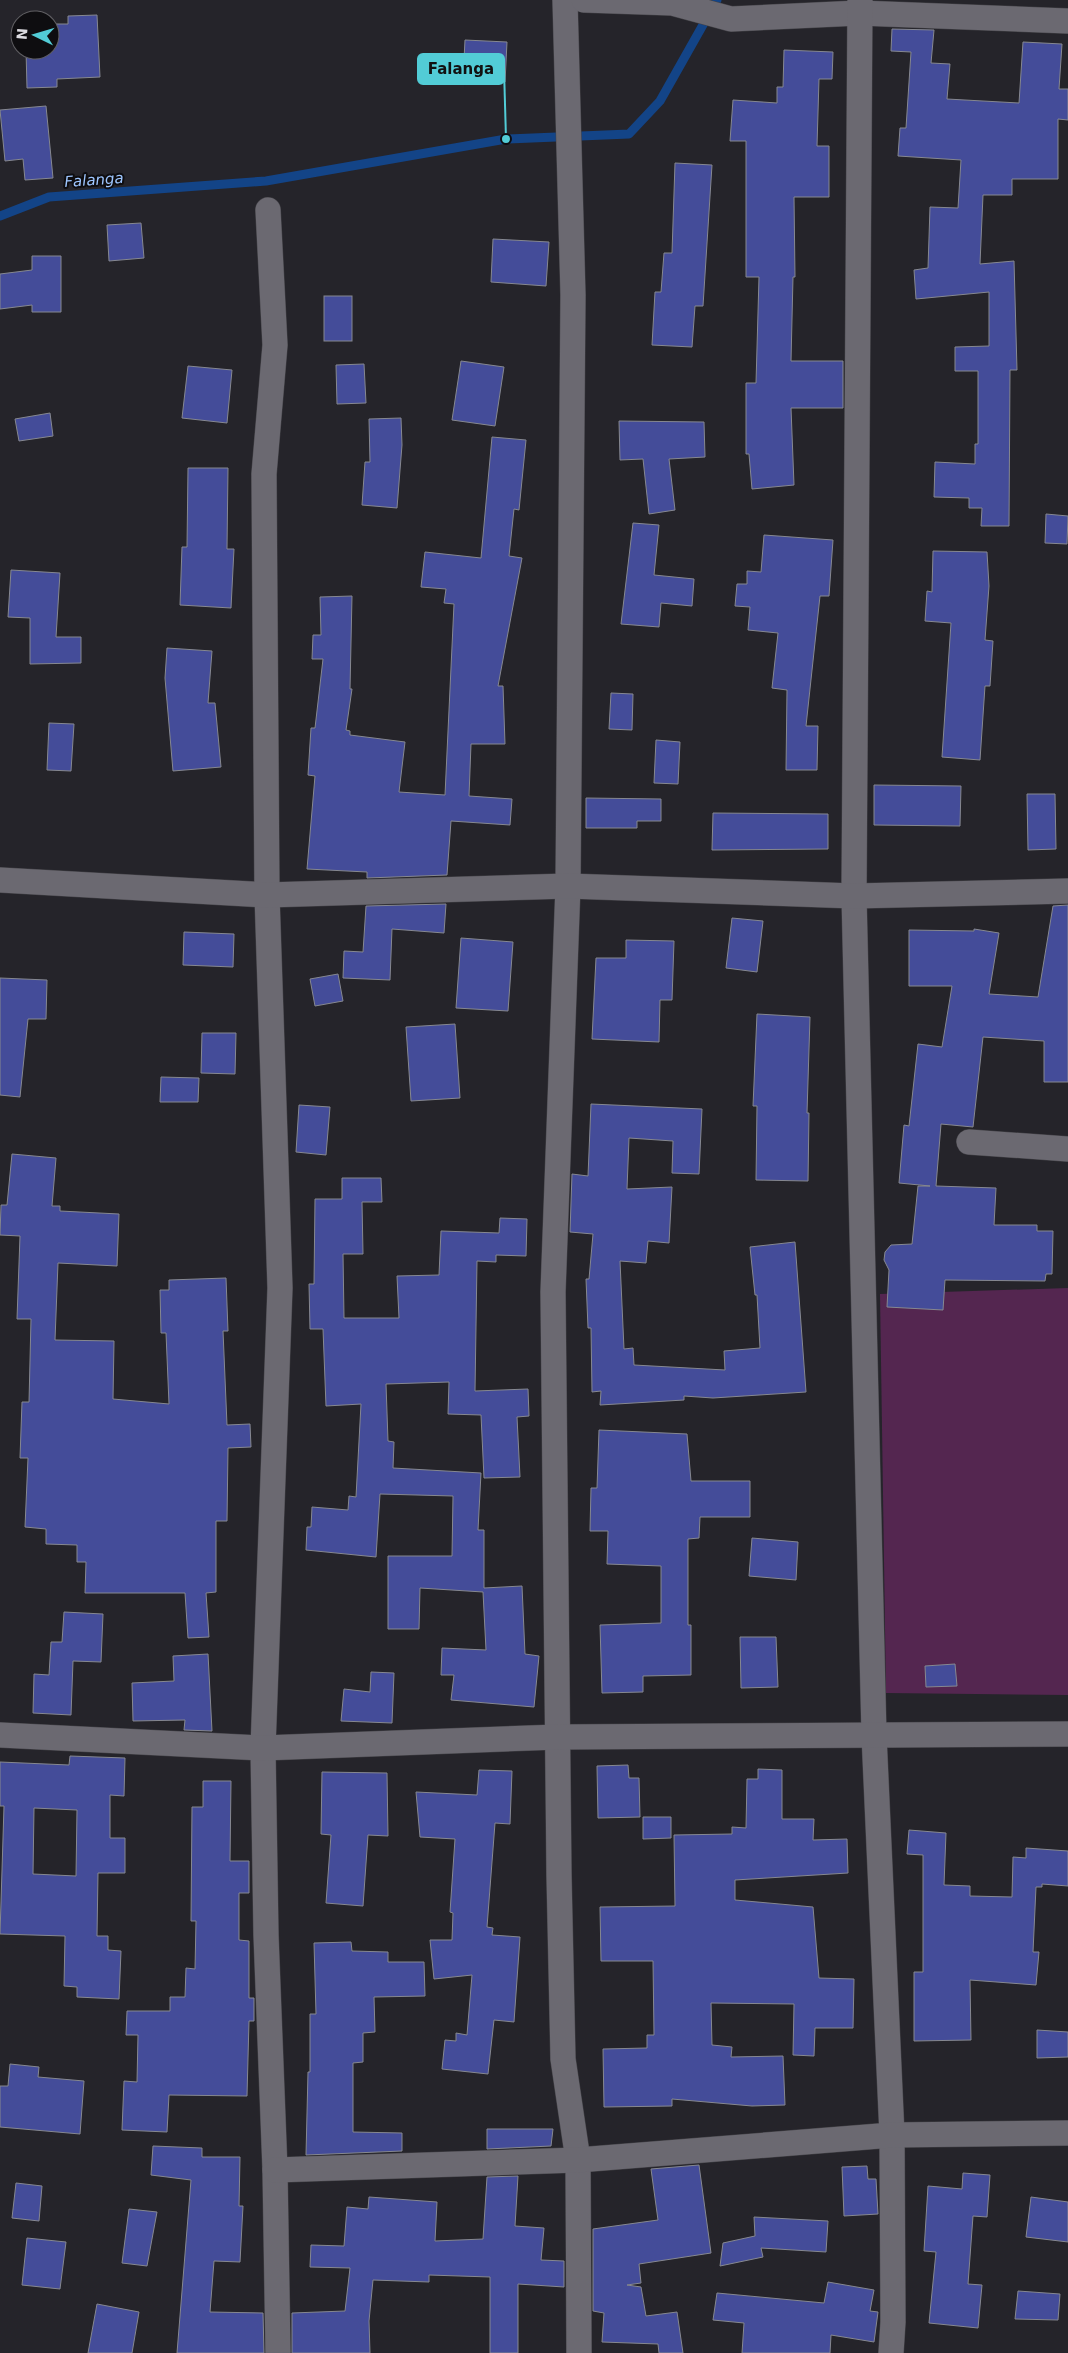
<svg xmlns="http://www.w3.org/2000/svg" width="1068" height="2353" font-family="'DejaVu Sans',sans-serif">
  <style>
    .green { fill: #542650 }
    .lines { fill: none; stroke-linecap: round; stroke-linejoin: round }
    .stream { stroke: #134487; stroke-width: 9 }
    .building { fill: #444c99; stroke: #868890; fill-rule: evenodd }
    .street-casing { stroke: #444348; stroke-width: 26 }
    .street { stroke: #6b6971; stroke-width: 25 }
    .labels { text-anchor: middle; dominant-baseline: central; stroke-width: 4; stroke-linejoin: round; paint-order: stroke }
    .water-label { font-size: 15px; font-style: italic; fill: #9ec6ff; stroke: #0e0d10 }
    .leader { fill: none; stroke: #52ccd6; stroke-width: 2 }
    .callout-dot { fill: #52ccd6; stroke: #0e0d10; stroke-width: 2 }
    .callout { fill: #52ccd6; stroke: #52ccd6; stroke-width: 2 }
    .callout-label { font-size: 15px; text-anchor: middle; font-weight: bold; fill: #111 }
  </style>
  <rect width="100%" height="100%" fill="#25242a"/>
  <path class="green" d="M1068,1288V1695L886,1693L880,1294Z"/>
  <g class="lines">
    <path class="stream" d="M0,216L49,197L266,181L506,139L629,134L660,101L717,0"/>
  </g>
  <g class="building">
    <path d="M97,15L100,77L57,79V87L27,88L26,50H50V24H68V16Z"/>
    <path d="M892,29L934,30L931,63L950,64L947,99L1019,103L1023,42L1062,44L1059,89H1068V120L1058,119V179H1012V195H983L980,264L1014,261L1017,370H1010L1009,526H981L982,508H969V498L934,497L935,462L975,464V444H978V371H955V347L989,346V292L916,299L914,270L928,268L930,207L958,208L961,160L898,156L900,128H906L911,52L891,51Z"/>
    <path d="M465,40L507,42L505,82L463,79Z"/>
    <path d="M784,50L833,52L832,79H819L817,146H829V197H794L795,277H793L791,361H843V408H791L794,485L752,489L749,454H746V383H756L759,277H746V141H730L733,100L777,103V87H783Z"/>
    <path d="M46,106L53,178L25,180L23,159L5,161L0,110Z"/>
    <path d="M675,163L712,165L703,306H695L692,347L652,345L655,292H661L664,253H672Z"/>
    <path d="M141,223L144,258L109,261L107,225Z"/>
    <path d="M493,239L549,242L546,286L491,282Z"/>
    <path d="M32,256H61V312H32V305L0,309V274L32,270Z"/>
    <rect x="324" y="296" width="28" height="45"/>
    <path d="M461,361L504,367L495,426L452,420Z"/>
    <path d="M364,364L366,403L337,404L336,365Z"/>
    <path d="M188,366L232,370L227,423L182,418Z"/>
    <path d="M50,413L53,436L19,441L15,419Z"/>
    <path d="M401,418L402,445L397,508L362,505L365,462H370L369,419Z"/>
    <path d="M619,421L704,422L705,457L669,459L675,510L649,514L643,459L620,460Z"/>
    <path d="M492,437L526,440L519,510L514,509L509,556L522,558L498,686H503L505,744H471L469,796L512,799L510,825L451,821L447,875L367,878V872L307,869L315,776L308,775L311,728H315L323,659H312L313,635H321L320,597L352,596L350,689H352L346,730L350,731V735L405,742L399,792L445,795L454,604L444,603L446,589L421,587L425,552L481,558Z"/>
    <path d="M188,468H228L227,549H234L231,608L180,605L182,547H187Z"/>
    <path d="M1046,514L1068,516L1067,544L1045,543Z"/>
    <path d="M633,523L659,525L654,575L694,579L692,606L661,603L659,627L621,624Z"/>
    <path d="M764,535L833,540L829,596H820L806,726H818L817,770H786L787,690L772,688L778,633L748,630L750,607L735,606L737,584H747V571L761,572Z"/>
    <path d="M933,551L987,552L989,586L985,640L993,641L990,686H985L980,760L942,757L951,623L925,621L927,591L932,592Z"/>
    <path d="M11,570L60,573L56,637H81V663L30,664V618L8,617Z"/>
    <path d="M167,648L212,651L208,703H215L221,767L173,771L165,678Z"/>
    <path d="M611,693L633,694L632,730L609,729Z"/>
    <path d="M49,723L74,724L71,771L47,770Z"/>
    <path d="M656,740L680,742L678,784L654,783Z"/>
    <path d="M874,785L961,786L960,826L874,825Z"/>
    <path d="M1027,794H1055L1056,849L1028,850Z"/>
    <path d="M586,798L661,799V821H637V828H586Z"/>
    <path d="M713,813L828,814V849L712,850Z"/>
    <path d="M446,904L444,933L392,929L390,980L343,978L344,951L363,952L366,906Z"/>
    <path d="M1068,905V1082H1044V1041L983,1037L973,1127L941,1124L936,1186L996,1188L994,1225H1037V1231H1053L1052,1274H1046L1045,1281L945,1280L943,1310L887,1307L889,1270L884,1260L885,1252L891,1245L912,1244L918,1186H930L899,1183L904,1125L909,1126L918,1044L942,1047L952,986H909V930L974,931V929L999,933L989,994L1038,997L1053,906Z"/>
    <path d="M732,918L763,921L757,972L726,968Z"/>
    <path d="M184,932L234,934L233,967L183,965Z"/>
    <path d="M461,938L513,942L508,1011L456,1008Z"/>
    <path d="M626,940L674,941L672,1000H660L659,1042L592,1039L596,958H626Z"/>
    <path d="M338,974L343,1001L315,1006L310,979Z"/>
    <path d="M0,978L47,980L46,1019H28L20,1097L0,1095Z"/>
    <path d="M757,1014L810,1017L807,1113H809L808,1181L756,1180L757,1106H753Z"/>
    <path d="M455,1024L460,1098L411,1101L406,1027Z"/>
    <path d="M202,1033H236L235,1074L201,1073Z"/>
    <path d="M161,1077L199,1078L198,1102H160Z"/>
    <path d="M591,1104L702,1109L699,1174L672,1173L673,1141L629,1138L627,1189L672,1187L669,1243L648,1241L646,1263L620,1261L624,1349L633,1348L634,1365L725,1370L724,1351L760,1348L757,1295H755L750,1247L795,1242L806,1392L713,1398L684,1396V1400L600,1405L601,1391L592,1392L591,1328H588L586,1279H589L593,1234L570,1232L572,1174L588,1176Z"/>
    <path d="M299,1105L330,1107L326,1155L296,1152Z"/>
    <path d="M12,1154L56,1158L52,1206H60V1211L119,1214L117,1266L58,1263L55,1340L114,1341L113,1399L169,1404L166,1333H161L160,1290H169V1280L226,1278L228,1331H223L227,1425L250,1424L251,1447L228,1448L227,1521H216V1592L206,1593L209,1637L188,1638L185,1593H85L86,1562H77V1545L46,1544V1529L25,1527L28,1458H20L22,1402H29L31,1319H17L20,1236L0,1235L1,1205H7Z"/>
    <path d="M342,1178H381L382,1202H362L363,1254H343L344,1318H399L397,1276L439,1275L441,1231L499,1233L500,1218L527,1219L526,1256L496,1255V1262L477,1261L475,1391L528,1389L529,1416L517,1417L520,1477L484,1478L481,1415L448,1414L449,1382L386,1384L388,1441L394,1442L393,1468L481,1473L478,1530H484V1588L522,1586L525,1654L539,1656L534,1707L451,1700L454,1675H441L442,1648L486,1650L483,1592L420,1588L419,1629H388V1556H452L453,1496L380,1494L376,1557L306,1550L307,1527H311L312,1507L348,1510L349,1496L356,1497L361,1404L326,1406L323,1329H310L309,1284H314L315,1199H342Z"/>
    <path d="M599,1430L687,1434L691,1481H750V1517H700L699,1538L688,1539V1625H691V1675L643,1676V1692L602,1693L600,1625L661,1623V1566L607,1564L608,1531H590L591,1488H597Z"/>
    <path d="M752,1538L798,1542L796,1580L749,1576Z"/>
    <path d="M64,1612L103,1614L101,1662L73,1661L71,1715L33,1713L34,1674L49,1675L51,1642H62Z"/>
    <path d="M740,1637H776L778,1687L741,1688Z"/>
    <path d="M208,1654L212,1731L184,1730L185,1720L133,1721L132,1683L174,1681L173,1656Z"/>
    <path d="M955,1664L957,1686L926,1687L925,1666Z"/>
    <path d="M371,1672L394,1673L392,1723L341,1721L344,1689L370,1692Z"/>
    <path d="M70,1756L125,1758L124,1796L110,1795V1838H125V1873H98L97,1936H108V1950L121,1951L119,1999L77,1997V1987L64,1986L65,1936L0,1934L4,1806H0V1762L69,1765ZM34,1808L77,1810L76,1876L33,1874Z"/>
    <path d="M628,1765L629,1778H639L640,1817L598,1818L597,1766Z"/>
    <path d="M758,1769L782,1770V1819H814L813,1840L847,1839L848,1873L735,1880V1900L813,1907L819,1978L854,1979L853,2028H815L814,2056L793,2055L794,2004L711,2003L712,2045L732,2047L731,2057L783,2056L785,2105L752,2106L672,2099V2106L604,2107L603,2049L647,2048V2035H654L653,1961H601L600,1907L675,1906L674,1835L732,1834V1827L746,1828L747,1779H758Z"/>
    <path d="M479,1770L512,1771L510,1824L495,1823L487,1927L493,1928L492,1935L520,1937L514,2022L494,2020L488,2074L442,2069L445,2040L456,2041V2033L467,2035L472,1975L434,1979L430,1940H452L453,1913L450,1912L455,1839L420,1837L416,1792L477,1795Z"/>
    <path d="M322,1772L387,1773L388,1836L368,1835L363,1906L326,1903L331,1835L321,1834Z"/>
    <path d="M203,1781H231L230,1861H249V1893H239V1940L249,1941V1998H254V2021H249L247,2096L169,2095L167,2132L122,2130L124,2081L137,2082L138,2035H126L127,2011H170V1997H185L186,1968L195,1969L196,1921H191L192,1807H203Z"/>
    <path d="M643,1817H671V1838L643,1839Z"/>
    <path d="M909,1830L946,1833L944,1885L970,1886V1896L1012,1897L1013,1857L1026,1858V1848L1068,1851V1886L1042,1884V1887H1036L1033,1952H1039L1036,1985L970,1980L971,2040L914,2041V1972H923V1855L907,1854Z"/>
    <path d="M351,1942L352,1951L388,1952V1962H424L425,1996L374,1997L375,2032L363,2033V2062L353,2063V2132L402,2133V2151L306,2155L308,2072H310V2014H316L314,1943Z"/>
    <path d="M1037,2030L1068,2032V2057L1037,2058Z"/>
    <path d="M10,2064L39,2067L38,2077L84,2081L80,2134L0,2127V2086H8Z"/>
    <path d="M487,2129H553L551,2146L487,2149Z"/>
    <path d="M153,2146L202,2148V2157H240L239,2206H243L240,2262L214,2261L210,2312L263,2313L264,2353H177L191,2180L151,2175Z"/>
    <path d="M699,2165L711,2253L639,2264L641,2283L627,2285L641,2287L646,2316L677,2312L683,2353H659L658,2344L602,2342L604,2313L593,2311V2229L658,2220L651,2169Z"/>
    <path d="M867,2166L868,2179H876L878,2214L844,2216L842,2167Z"/>
    <path d="M963,2173L990,2175L987,2217L973,2216L968,2284L982,2285L978,2328L929,2323L936,2252L924,2251L928,2186L962,2189Z"/>
    <path d="M518,2176L515,2226L544,2228L541,2260L564,2261V2287L518,2284V2353H490V2277L429,2275V2282L373,2280L369,2321L370,2353H292V2313L345,2311L350,2268L310,2267L311,2245L344,2246L347,2207L368,2209L369,2197L437,2202L435,2241L483,2239L487,2177Z"/>
    <path d="M16,2183L42,2186L39,2221L12,2218Z"/>
    <path d="M1031,2197L1068,2202V2242L1026,2237Z"/>
    <path d="M129,2209L157,2212L147,2266L122,2263Z"/>
    <path d="M754,2217L828,2221L826,2252L761,2248L763,2257L720,2266L723,2243L755,2236Z"/>
    <path d="M27,2238L66,2242L60,2289L22,2285Z"/>
    <path d="M828,2282L874,2290L870,2311L878,2312L874,2342L831,2335L830,2353H742L744,2323L713,2320L717,2293L824,2303Z"/>
    <path d="M1018,2291L1060,2294L1058,2320L1015,2319Z"/>
    <path d="M97,2304L139,2312L132,2353H88Z"/>
  </g>
  <g class="lines">
    <g class="street-casing">
      <g id="street">
        <path d="M565,0L573,295L568,886L553,1292L559,1875L563,2059L578,2160L579,2353"/>
        <path d="M584,0L672,3L731,19L859,13L1068,21"/>
        <path d="M860,0L854,896L874,1735L892,2135L893,2322L891,2353"/>
        <path d="M268,210L275,345L264,474L267,895L280,1288L263,1748L266,1935L275,2170L278,2353"/>
        <path d="M0,880L267,895L568,886L854,896L1068,891"/>
        <path d="M969,1142L1068,1149"/>
        <path d="M0,1735L263,1748L558,1737L1068,1734"/>
        <path d="M275,2170L578,2160L892,2135L1068,2133"/>
      </g>
    </g>
    <use href="#street" class="street"/>
  </g>
  <g class="labels">
    <g class="water-label">
      <text transform="translate(94 180) rotate(-4)">Falanga</text>
    </g>
  </g>
  <path class="leader" d="M506 139L504 69"/>
  <circle class="callout-dot" cx="506" cy="139" r="5"/>
  <rect class="callout" x="418" y="54" width="86" height="30" rx="5"/>
  <g class="callout-label">
    <text x="461" y="74">Falanga</text>
  </g>
  <g transform="translate(35 35) rotate(275)"><circle r="24" fill="#0e0d10" stroke="#605f63"/>
  <path d="M0-4L9 19L0 12L-9 19Z" fill="#52ccd6"/>
  <text y="-8" font-size="14" font-weight="bold" text-anchor="middle" fill="#dcdbe0">N</text>
  </g>
</svg>
